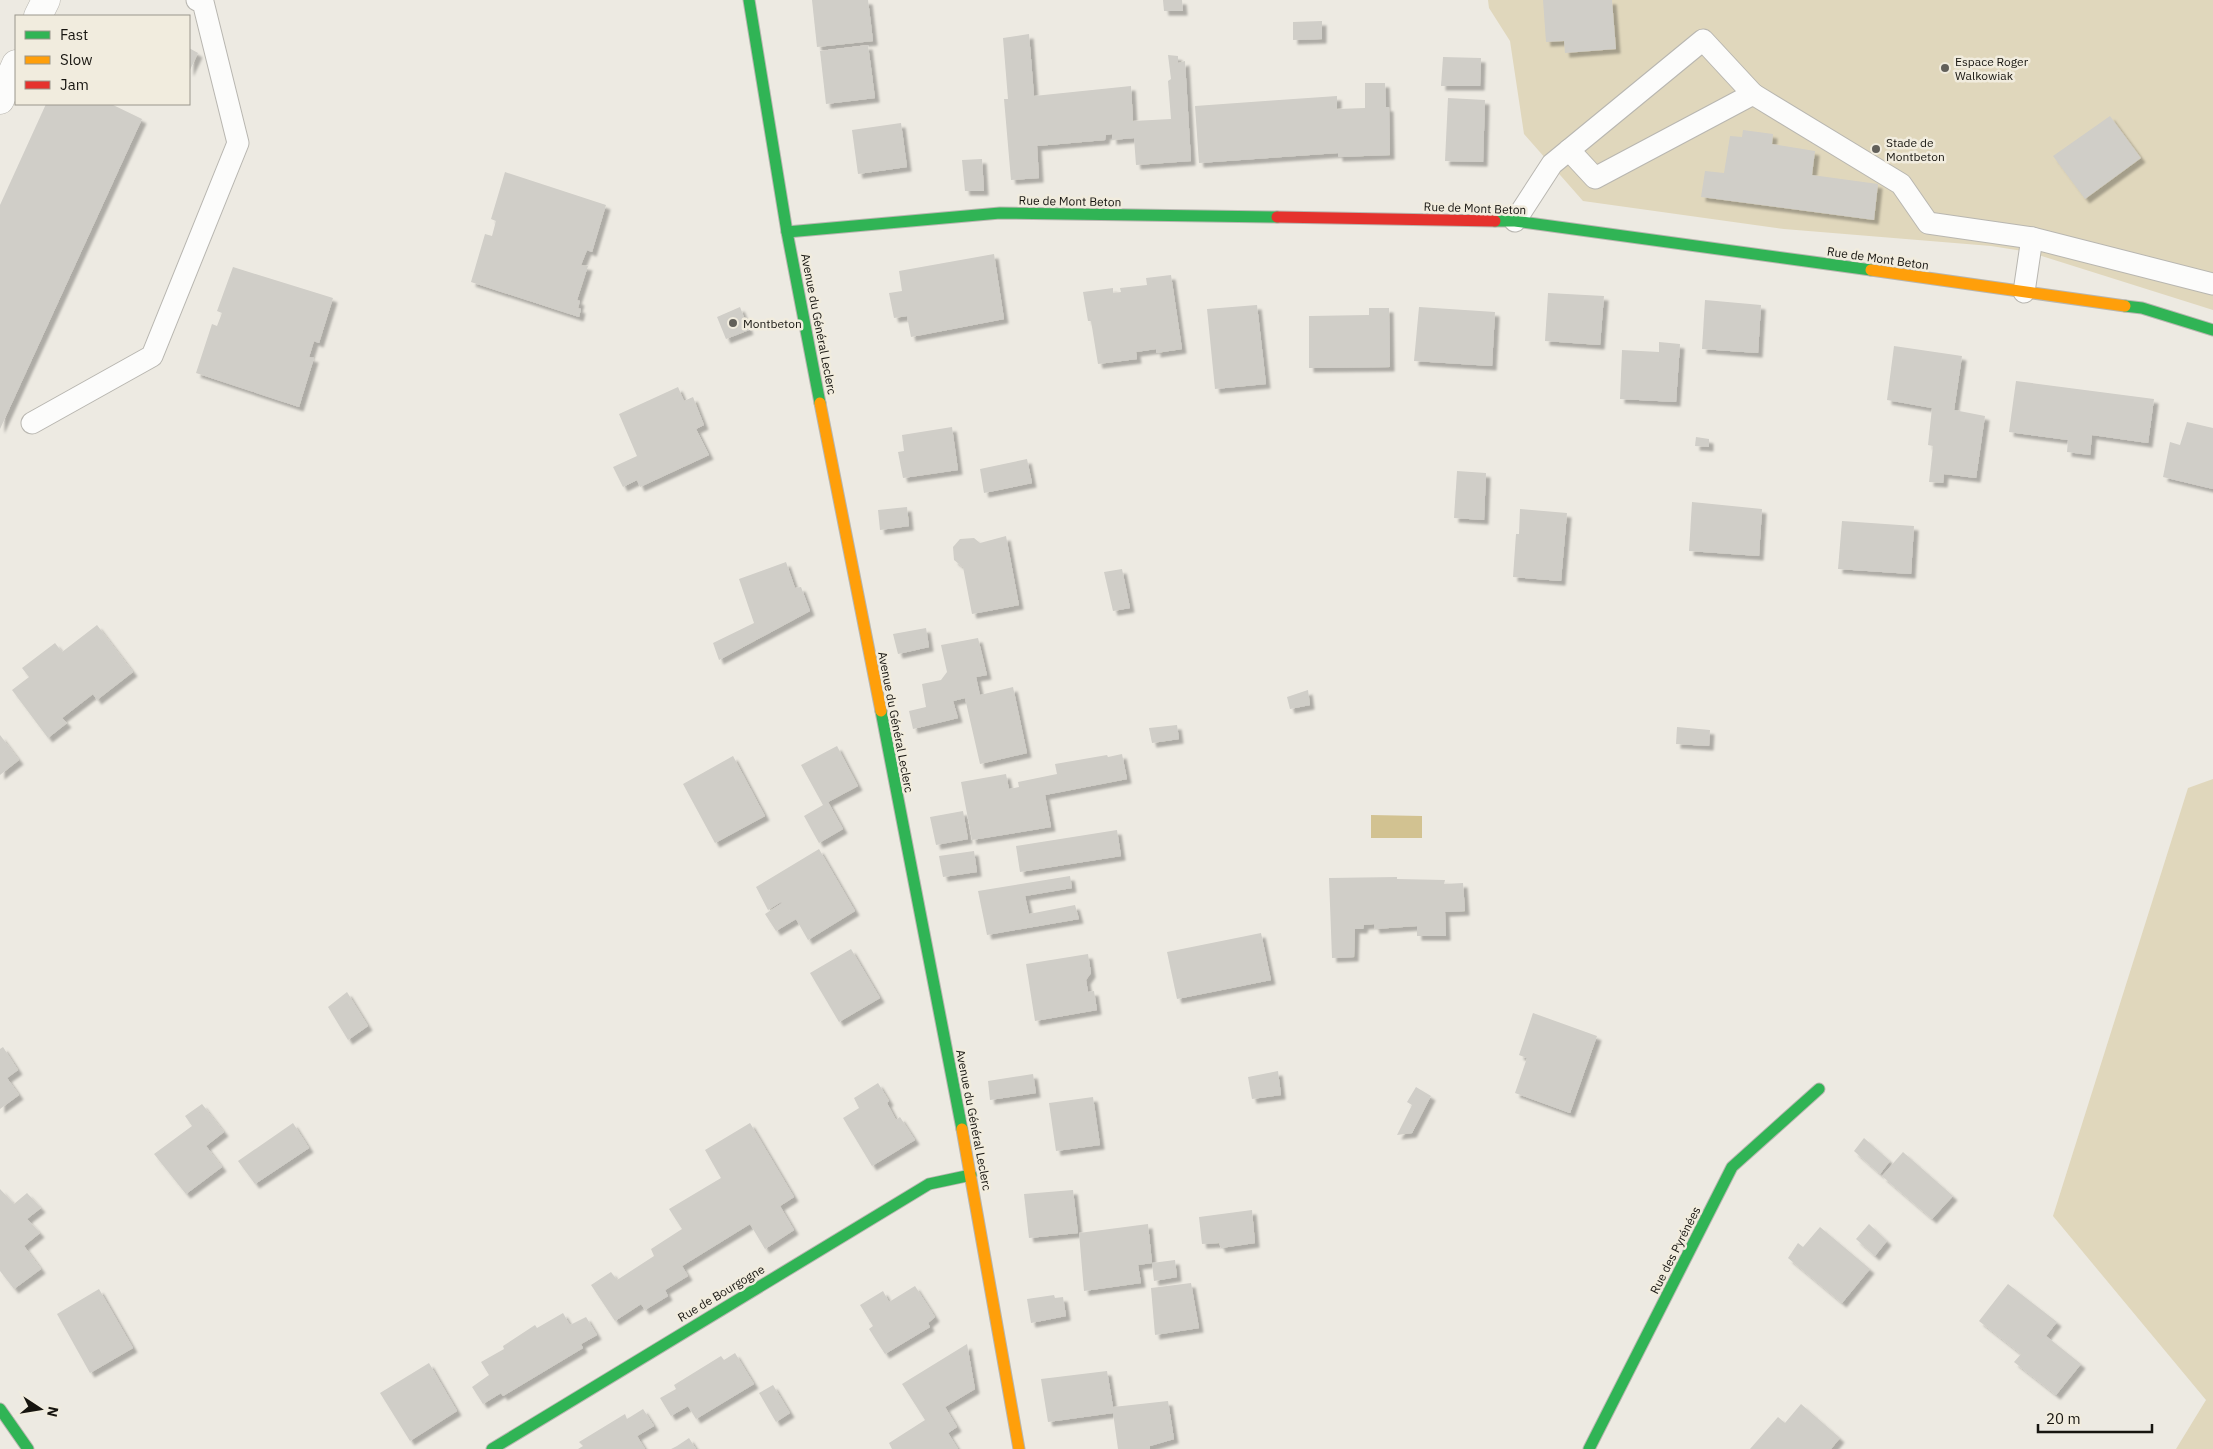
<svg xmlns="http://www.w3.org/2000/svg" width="2213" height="1449" font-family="'IBM Plex Sans',sans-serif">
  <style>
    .green { fill: #e0d7bc }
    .water { fill: #d2c291 }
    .building { fill: #d0cec8; filter: url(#shadow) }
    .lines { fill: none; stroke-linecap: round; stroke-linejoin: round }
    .lane-casing { stroke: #b8b6b0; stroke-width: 23 }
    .street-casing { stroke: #b8b6b0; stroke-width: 29 }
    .fast-casing { stroke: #b8b6b0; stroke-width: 13 }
    .slow-casing { stroke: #b8b6b0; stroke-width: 13 }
    .jam-casing { stroke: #b8b6b0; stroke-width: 13 }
    .lane { stroke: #fcfcfb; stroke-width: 21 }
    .street { stroke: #fcfcfb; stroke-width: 28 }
    .fast { stroke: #30b455; stroke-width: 11 }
    .slow { stroke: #ff9f0a; stroke-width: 11 }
    .jam { stroke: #e5322d; stroke-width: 11 }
    .poi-dot { fill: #62605a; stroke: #f1ecde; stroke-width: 2 }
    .labels { text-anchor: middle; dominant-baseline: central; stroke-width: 5; stroke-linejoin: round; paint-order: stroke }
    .poi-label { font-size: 12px; fill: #171510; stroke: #f1ecde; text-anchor: start }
    .street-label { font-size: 12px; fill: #171510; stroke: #f1ecde }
  </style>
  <defs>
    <filter id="shadow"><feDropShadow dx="4.5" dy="4.5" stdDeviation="1" flood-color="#0004"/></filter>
  </defs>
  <rect width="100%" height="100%" fill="#edeae2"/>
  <g class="green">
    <path d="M1488,0H2213V310L2029,252L1991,246L1784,229L1583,201L1524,134L1510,41L1489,8Z"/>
    <path d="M2213,779V1449H2176L2206,1400L2053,1216L2188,788Z"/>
  </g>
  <path class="water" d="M1371,815L1422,816V838H1371Z"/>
  <g class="building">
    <path d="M812,0H868L873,41L817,47Z"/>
    <path d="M1163,0H1182L1183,11H1164Z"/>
    <path d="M1543,0H1612L1616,49L1565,53L1564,41L1546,42Z"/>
    <path d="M1322,21V39L1293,40V22Z"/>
    <path d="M1029,34L1034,96L1131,86L1133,121L1171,119L1168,81L1171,79L1168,55L1178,56V63L1185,61L1191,161L1136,165L1134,138L1112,140V134L1106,135L1105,140L1037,146L1039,178L1011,180L1004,99H1008L1003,38Z"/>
    <path d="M868,45L875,98L826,104L820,51Z"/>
    <path d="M189,48L198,53L189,72Z"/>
    <path d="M1443,57L1481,58L1480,86H1441Z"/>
    <path d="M1365,83H1385L1386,107H1389L1390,155L1338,157V153L1199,163L1195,106L1337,96V109L1365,108Z"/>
    <path d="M1448,98L1485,100L1483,162L1445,161Z"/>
    <path d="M46,104H111L142,119L0,429V205Z"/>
    <path d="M2110,116L2141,158L2085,199L2053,156Z"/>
    <path d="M901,123L907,167L858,174L852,130Z"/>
    <path d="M1743,130L1773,134L1772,144L1815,151L1812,175L1878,184L1874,220L1701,197L1705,171L1724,173L1730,136L1742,137Z"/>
    <path d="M982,159L984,191H965L962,160Z"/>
    <path d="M505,172L606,205L592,252L587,250L581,265L588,266L577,300L580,301L578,308L581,309L579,317L471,282L485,234L492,236L496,221L491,219Z"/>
    <path d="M994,254L1004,319L911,337L907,316L894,318L889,293L902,291L899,271Z"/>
    <path d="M233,267L333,298L319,343L314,341L309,357L314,358L299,407L196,373L212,324L217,326L222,313L217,311Z"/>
    <path d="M1171,275L1182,349L1156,353V349L1136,352L1137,359L1098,364L1091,321H1088L1083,292L1113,288V293L1121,292L1120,288L1147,285L1146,278Z"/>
    <path d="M1548,293L1604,296L1600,345L1545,341Z"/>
    <path d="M1705,300L1761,305L1758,353L1702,349Z"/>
    <path d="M1257,305L1266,384L1215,389L1207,309Z"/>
    <path d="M740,307L749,330L726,339L717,317Z"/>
    <path d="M1419,307L1495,312L1492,366L1414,361Z"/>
    <path d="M1369,308H1389L1390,367L1309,368V316L1369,315Z"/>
    <path d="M1659,342L1680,344L1676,402L1620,399L1622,350L1659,352Z"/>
    <path d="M1894,346L1962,356L1954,410L1985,416L1976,478L1944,474L1943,483L1929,482L1933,446L1928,445L1932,408L1887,400Z"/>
    <path d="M2016,381L2154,399L2148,443L2092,435L2090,455L2067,452L2068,440L2009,432Z"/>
    <path d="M678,387L684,401L693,397L704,425L696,429L709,455L640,487L637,480L623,487L613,467L637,456L619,414Z"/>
    <path d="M2187,422L2213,428V489L2163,477L2170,442L2180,445Z"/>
    <path d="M952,427L958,470L903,478L898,452L904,451L902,435Z"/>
    <path d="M1696,437L1709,439V447L1695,446Z"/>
    <path d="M1027,459L1032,483L984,493L980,469Z"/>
    <path d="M1457,471L1486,473L1484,520L1454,518Z"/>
    <path d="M1692,502L1762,509L1759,556L1689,551Z"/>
    <path d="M907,507L909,526L880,530L878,510Z"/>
    <path d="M1520,509L1567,513L1561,581L1513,577L1516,534H1519Z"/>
    <path d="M1842,521L1914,526L1911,574L1838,569Z"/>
    <path d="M1006,536L1019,605L972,614L963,567L954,560L953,547L960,539L974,538L980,543Z"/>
    <path d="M786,562L795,588L801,587L810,611L719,660L713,643L754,623L739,579Z"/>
    <path d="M1122,569L1130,608L1113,611L1104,572Z"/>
    <path d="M97,625L133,672L97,700L93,694L62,718L67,723L48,738L12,690L29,677L22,668L55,643L62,652Z"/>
    <path d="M926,628L929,647L898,654L893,634Z"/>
    <path d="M978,638L987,675L976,677L980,695L1013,687L1027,753L980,764L965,698L953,701L958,718L913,729L909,711L926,707L922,684L941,680L947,672L941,645Z"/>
    <path d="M1308,690L1310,705L1290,709L1287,697Z"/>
    <path d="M1177,725L1179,739L1152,743L1149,728Z"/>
    <path d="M1677,727L1710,730L1709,746L1676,744Z"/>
    <path d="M0,735L19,760L0,775Z"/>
    <path d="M837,746L858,786L828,802L843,829L819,843L804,816L823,805L801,765Z"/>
    <path d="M1122,754L1127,779L1045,795L1051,827L972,840L961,782L1006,774L1009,789L1019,787L1018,782L1057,774L1055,764L1107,755L1108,757Z"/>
    <path d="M733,756L765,816L715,843L683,784Z"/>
    <path d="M963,811L968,839L936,845L930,817Z"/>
    <path d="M1117,830L1121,856L1020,872L1016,846Z"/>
    <path d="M819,849L855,911L808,940L796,919L776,931L765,914L782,903L781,902L768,910L756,887Z"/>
    <path d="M974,851L977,872L943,877L939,856Z"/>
    <path d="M1070,876L1072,888L1025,896L1029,914L1075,905L1079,919L987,935L978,891Z"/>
    <path d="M1397,877V879L1445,880L1444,884L1463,883L1465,911L1445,912L1446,936H1417V926L1375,929L1374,924L1364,925L1363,929H1355L1354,957L1332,958L1329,878Z"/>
    <path d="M1261,933L1271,980L1177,999L1167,952Z"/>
    <path d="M851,949L880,998L839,1022L810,973Z"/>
    <path d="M1088,954L1091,973L1086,980L1088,992L1094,991L1097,1010L1035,1021L1026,964Z"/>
    <path d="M347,992L368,1026L348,1040L328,1007Z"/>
    <path d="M1533,1013L1597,1036L1570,1113L1515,1093L1527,1058L1519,1055Z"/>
    <path d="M3,1047L18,1070L7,1078L19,1095L0,1109V1049Z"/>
    <path d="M1278,1071L1281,1095L1252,1099L1248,1077Z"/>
    <path d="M1033,1074L1036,1093L990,1100L988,1081Z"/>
    <path d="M878,1083L889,1101L887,1103L896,1120L900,1117L915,1140L872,1166L843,1118L859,1108L854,1098Z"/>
    <path d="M1416,1087L1431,1096L1412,1133L1397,1135L1412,1105L1407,1102Z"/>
    <path d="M1093,1097L1100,1145L1056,1151L1049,1103Z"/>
    <path d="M202,1104L224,1132L206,1146L222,1167L186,1194L154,1154L192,1126L185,1116Z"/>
    <path d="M293,1123L309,1148L255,1184L238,1161Z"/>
    <path d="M750,1123L794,1197L780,1206L794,1230L765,1249L750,1224L682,1266L688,1276L665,1290L668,1296L645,1310L641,1304L615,1321L591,1285L611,1272L617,1280L654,1256L651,1249L682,1229L669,1209L721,1178L705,1150Z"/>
    <path d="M1864,1138L1890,1161L1880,1174L1854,1151Z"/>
    <path d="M1903,1152L1953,1196L1932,1219L1882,1176Z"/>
    <path d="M0,1189L14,1204L27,1193L41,1208L27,1219L40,1233L24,1246L41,1269L14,1289L0,1271Z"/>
    <path d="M1073,1190L1078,1233L1029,1238L1024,1194Z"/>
    <path d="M1252,1210L1255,1243L1221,1248L1219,1243L1202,1244L1199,1217Z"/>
    <path d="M1148,1224L1152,1263L1138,1265L1141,1283L1084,1291L1079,1233Z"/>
    <path d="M1869,1224L1887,1241L1875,1256L1856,1239Z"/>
    <path d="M1820,1227L1870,1269L1842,1303L1788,1258L1798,1243L1803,1247Z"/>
    <path d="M1175,1260L1177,1277L1154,1281L1152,1263Z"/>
    <path d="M1191,1283L1199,1328L1155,1335L1151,1288Z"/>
    <path d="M2008,1284L2057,1322L2046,1336L2081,1364L2056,1395L2014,1362L2021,1354L1979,1321Z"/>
    <path d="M915,1286L935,1317L928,1323L930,1327L885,1354L869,1329L873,1326L860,1305L883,1291L889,1302Z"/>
    <path d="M99,1289L133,1348L90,1373L57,1314Z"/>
    <path d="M1054,1295L1055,1298L1063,1297L1066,1316L1031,1323L1027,1299Z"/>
    <path d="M563,1313L570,1325L586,1317L597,1335L581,1344L583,1348L503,1396L501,1393L483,1404L472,1387L489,1375L481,1362L504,1349L503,1346L535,1325L537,1328Z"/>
    <path d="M967,1344L975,1389L945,1407L957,1427L948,1433L958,1449H892L889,1443L925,1420L902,1384Z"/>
    <path d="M735,1353L754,1384L696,1419L688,1406L671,1416L660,1398L676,1389L674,1385L721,1356L724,1360Z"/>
    <path d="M429,1363L457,1411L410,1441L380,1393Z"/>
    <path d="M1107,1371L1113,1407L1168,1401L1174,1439L1150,1446V1449H1118L1113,1413L1048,1422L1041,1379Z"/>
    <path d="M773,1385L790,1413L776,1422L759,1393Z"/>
    <path d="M1801,1404L1840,1438L1831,1449H1750L1778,1417L1785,1423Z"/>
    <path d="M643,1409L654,1426L637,1436L645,1449H578L583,1446L579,1442L625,1414L627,1419Z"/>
    <path d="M689,1438L696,1449H671L677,1446Z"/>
  </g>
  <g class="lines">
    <g class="lane-casing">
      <g id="lane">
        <path d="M1569,150L1595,178L1753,94L1901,184L1928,223L2032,238L2213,284"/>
        <path d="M1515,221L1552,164L1703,40L1753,94"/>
        <path d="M2024,292L2032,238"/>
        <path d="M32,423L152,356L238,143L203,2L197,0"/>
      </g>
    </g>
    <g class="street-casing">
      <g id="street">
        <path d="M38,16L46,0"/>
        <path d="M0,100L16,64"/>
      </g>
    </g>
    <g class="fast-casing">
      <g id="fast">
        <path d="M749,0L787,232L820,403"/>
        <path d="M1495,221H1515L1871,270"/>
        <path d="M787,232L1000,213L1277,217"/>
        <path d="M2125,306L2142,308L2213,330"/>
        <path d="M881,711L962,1129"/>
        <path d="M0,1409L28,1449"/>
        <path d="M492,1449L929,1184L971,1175"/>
        <path d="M1589,1449L1732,1167L1819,1089"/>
      </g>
    </g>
    <g class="slow-casing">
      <g id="slow">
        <path d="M1871,270L2125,306"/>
        <path d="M820,403L881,711"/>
        <path d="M962,1129L1019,1449"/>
      </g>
    </g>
    <g class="jam-casing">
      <path id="jam" d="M1277,217L1495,221"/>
    </g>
    <use href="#lane" class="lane"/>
    <use href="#street" class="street"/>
    <use href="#fast" class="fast"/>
    <use href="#slow" class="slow"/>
    <use href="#jam" class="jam"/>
  </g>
  <g class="poi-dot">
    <circle cx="1945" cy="68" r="5"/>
    <circle cx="1876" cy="149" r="5"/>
    <circle cx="733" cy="323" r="5"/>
  </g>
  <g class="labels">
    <g class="poi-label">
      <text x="1955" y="61">Espace Roger<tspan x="1955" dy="14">Walkowiak</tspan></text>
      <text x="1886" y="142">Stade de<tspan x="1886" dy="14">Montbeton</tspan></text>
      <text x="743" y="323">Montbeton</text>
    </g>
    <g class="street-label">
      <text transform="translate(1070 201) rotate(1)">Rue de Mont Beton</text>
      <text transform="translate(1475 208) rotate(2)">Rue de Mont Beton</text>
      <text transform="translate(1878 258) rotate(8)">Rue de Mont Beton</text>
      <text transform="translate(819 324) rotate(79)">Avenue du Général Leclerc</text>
      <text transform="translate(896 722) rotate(79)">Avenue du Général Leclerc</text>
      <text transform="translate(974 1120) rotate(79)">Avenue du Général Leclerc</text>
      <text transform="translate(1675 1250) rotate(-63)">Rue des Pyrénées</text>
      <text transform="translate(721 1293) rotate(-31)">Rue de Bourgogne</text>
    </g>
  </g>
  <rect x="15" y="15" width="175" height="90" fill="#f1ecde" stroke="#9a968c"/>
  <rect x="25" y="31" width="25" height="8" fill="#30b455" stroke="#9a968c"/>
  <text x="60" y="40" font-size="15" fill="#171510">Fast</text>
  <rect x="25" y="56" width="25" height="8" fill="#ff9f0a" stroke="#9a968c"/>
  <text x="60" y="65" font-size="15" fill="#171510">Slow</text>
  <rect x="25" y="81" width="25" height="8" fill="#e5322d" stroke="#9a968c"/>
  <text x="60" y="90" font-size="15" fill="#171510">Jam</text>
  <g transform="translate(40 1409) rotate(102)" stroke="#f1ecde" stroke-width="4" paint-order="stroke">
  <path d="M0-4L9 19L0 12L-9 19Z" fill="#171510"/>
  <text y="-8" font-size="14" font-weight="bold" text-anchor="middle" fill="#171510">N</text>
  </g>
  <path d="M2038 1424v8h114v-8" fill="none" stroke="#171510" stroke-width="2.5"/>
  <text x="2046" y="1424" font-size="15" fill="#171510" stroke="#f1ecde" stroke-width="4" paint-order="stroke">20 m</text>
</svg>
